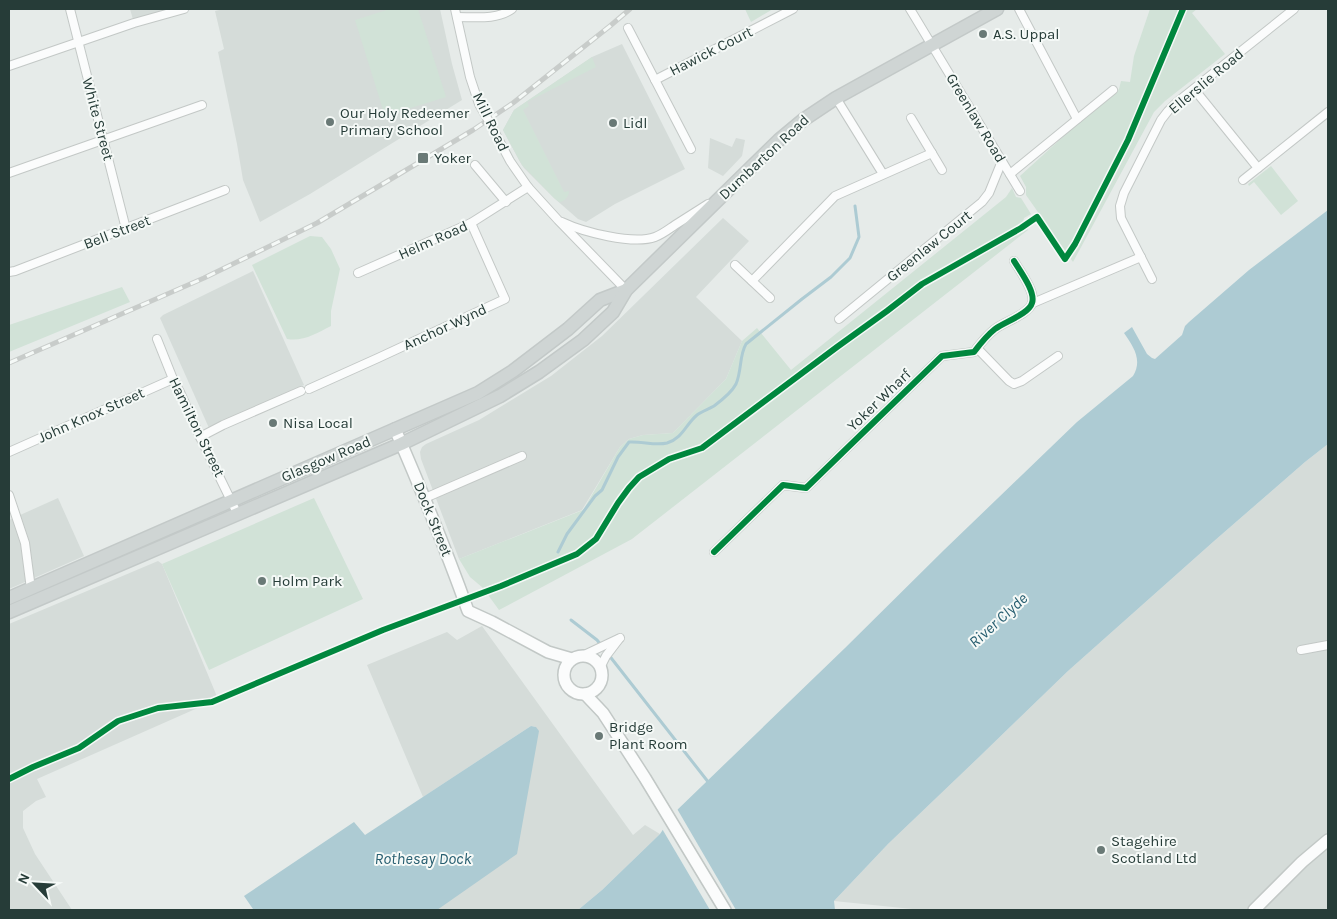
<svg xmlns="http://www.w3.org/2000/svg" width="1337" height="919" font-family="Karla,sans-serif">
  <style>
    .built { fill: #d5dcd9 }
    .green { fill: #d1e2d7 }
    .water { fill: #adcbd3 }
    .pier { fill: #e6ebe9 }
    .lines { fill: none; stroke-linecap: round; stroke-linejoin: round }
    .stream { stroke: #adcbd3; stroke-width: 3 }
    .street-casing { stroke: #c3c8c6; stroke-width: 10 }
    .secondary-casing { stroke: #c2c8c6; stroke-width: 14 }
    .primary-casing { stroke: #c3c9c8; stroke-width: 15 }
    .street { stroke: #fbfcfc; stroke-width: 8 }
    .secondary { stroke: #fbfcfc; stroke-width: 11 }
    .primary { stroke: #cfd5d4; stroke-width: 12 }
    .rail-casing { stroke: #c8ccca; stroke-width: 5 }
    .rail { stroke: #f5f9f7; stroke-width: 3; stroke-dasharray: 9; stroke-linecap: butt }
    .street-bridge-casing { stroke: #c3c8c6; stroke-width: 10; stroke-linecap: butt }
    .street-bridge { stroke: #fbfcfc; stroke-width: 8 }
    .cycleway-casing { stroke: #f5f9f7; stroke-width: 9 }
    .cycleway { stroke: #00873e; stroke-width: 6 }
    .poi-dot { fill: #697976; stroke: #f5f9f7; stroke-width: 2 }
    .labels { text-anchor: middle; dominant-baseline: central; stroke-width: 4; stroke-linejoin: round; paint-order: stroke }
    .poi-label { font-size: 15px; fill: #263c38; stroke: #f5f9f7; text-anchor: start }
    .street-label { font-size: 15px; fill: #263c38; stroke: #f5f9f7 }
    .water-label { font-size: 16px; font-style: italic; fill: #275e70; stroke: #f5f9f7 }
  </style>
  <rect width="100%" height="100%" fill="#e6ebe9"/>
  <g class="built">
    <path d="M130,9H184L134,23Z"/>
    <path d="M224,9H440L452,64L462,100L310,194L260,222L243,180L237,144L218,52L224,49L215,11Z"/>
    <path d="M622,44L685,169L615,204L586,222L578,219L554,198L524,168L520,162L503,130L514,110L592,57Z"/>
    <path d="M710,138L732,147L736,138L745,140L742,156L723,176L708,168Z"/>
    <path d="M723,218L749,241L696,297L742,341L726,379L673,433L643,435L629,439L620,447L582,510L459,559L421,459L420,452L422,447L426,444L479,420L551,376L602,336Z"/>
    <path d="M253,271L304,385L209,428L160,318L163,315Z"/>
    <path d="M1328,444V910H922L834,901L888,844L977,759L1068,671L1213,542L1305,462Z"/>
    <path d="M58,498L84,556L9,589V520Z"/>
    <path d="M158,561L162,564L218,699L37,779L46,797L36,801L23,811V828L35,854L72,910H9V624Z"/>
    <path d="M482,626L633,835L645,825L660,834L602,890L578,910H435L536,727L531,726L423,797L367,665L447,632L457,640Z"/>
  </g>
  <g class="green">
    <path d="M390,9H418L446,97L385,116L355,20Z"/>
    <path d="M745,9H773L751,22Z"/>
    <path d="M1150,9H1197L1192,13L1225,54L1165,101L1154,112L1073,262L1026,195V187L1020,176L1077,124L1109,99L1119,89L1121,81L1130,82L1134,56Z"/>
    <path d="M592,57L596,67L527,102L529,106L523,110L564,192L569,191C569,197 564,202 559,202L554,198L522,165L503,130L514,110Z"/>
    <path d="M1271,166L1298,201L1281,215L1254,182L1249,186L1248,184Z"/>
    <path d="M1012,188L1016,197L1021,198L1031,214L1024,218L1023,222L1028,230L632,539L499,610L483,588L470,577L459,559L583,510L620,447L629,439L643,435L673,433L726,379L742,341L757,328L791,370L1006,197Z"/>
    <path d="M310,236L322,237L331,249L340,269L331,311V326C317,333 303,342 287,339L252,265Z"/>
    <path d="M122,287L130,302L9,352V325Z"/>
    <path d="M314,498L363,599L209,670L162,564Z"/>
  </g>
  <g class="water">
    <path d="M1328,210V444L1305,462L1213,542L1068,671L977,759L888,844L834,901L835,910H578L602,890L660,834L674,813L845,648L944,550L1077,422L1133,376C1143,360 1133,346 1124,333L1132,327L1147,354L1152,358L1155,359L1182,335L1185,326L1189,322L1249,270Z"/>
    <path d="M531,726L536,727L539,731L517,854L437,910H251L253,909L244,896L354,822L365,835Z"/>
  </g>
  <path class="pier" d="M676,807L736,910H710L661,827Z"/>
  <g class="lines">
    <g class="stream">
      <path d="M558,552L567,534L595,496L602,490L618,457L629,442C642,441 655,446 667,443C683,438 686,424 697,415C702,411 709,409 714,406C722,400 732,392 736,384C742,370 739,356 746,344L802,299L831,277L850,258L859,237L855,206"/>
      <path d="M571,620L597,640L601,645"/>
      <path d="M608,654L709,783"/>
    </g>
    <g class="street-casing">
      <g id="street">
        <path d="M70,9L126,229"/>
        <path d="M455,9L470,77L479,104"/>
        <path d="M910,9L1020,191"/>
        <path d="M1019,9L1077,119"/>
        <path d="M457,17C475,17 497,20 512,9"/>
        <path d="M628,28L691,149"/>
        <path d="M9,66L134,23L184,9"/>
        <path d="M655,80L793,9"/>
        <path d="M1194,89L1258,168"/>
        <path d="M836,98L883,174"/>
        <path d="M911,118L942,170"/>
        <path d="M491,125L510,161L528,187L558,220L626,290"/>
        <path d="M475,165L506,202"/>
        <path d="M9,173L202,105"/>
        <path d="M1010,174L1113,90"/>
        <path d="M1243,180L1328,112"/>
        <path d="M562,222C583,232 633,245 655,237C663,234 669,229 675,225C686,218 697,211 708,204"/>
        <path d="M735,265L770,298"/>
        <path d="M9,272L15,271L225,190"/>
        <path d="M358,273L471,223L528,187"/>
        <path d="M1152,279L1121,218L1120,206L1124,193L1161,120L1168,111L1176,103L1294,9"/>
        <path d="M752,281L835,196L932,153"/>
        <path d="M1033,303L1141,257"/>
        <path d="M839,319L982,202L989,193L1002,161"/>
        <path d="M157,339L173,379L180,392L200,437L238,515"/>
        <path d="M977,348L1009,381L1014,384L1022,381L1058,356"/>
        <path d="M309,389L378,358L505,299L471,223"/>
        <path d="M200,437L223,425L301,391"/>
        <path d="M9,452L173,379"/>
        <path d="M9,495L25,543L31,589"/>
        <path d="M425,498L522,456"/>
        <path d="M714,552L783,485L806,488L942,356L974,352C980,344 986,336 995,329C1004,322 1029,314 1032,303C1036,292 1020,271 1014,261"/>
        <path d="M1301,650L1328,645"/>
        <path d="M584,655L620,638"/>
        <path d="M601,666L606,656L619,639"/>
      </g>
    </g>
    <g class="secondary-casing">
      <g id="secondary">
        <path d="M395,429C421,489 446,549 468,611L492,622L548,652L572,659"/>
        <circle cx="583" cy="675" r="19"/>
        <path d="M585,694L603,713L645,778L725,910"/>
        <path d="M1254,910L1302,862L1328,840"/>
      </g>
    </g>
    <g class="primary-casing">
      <g id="primary">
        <path d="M9,598L478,393L513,371L568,329L600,300L626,290"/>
        <path d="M9,612L401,444L500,396L539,372L583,340L613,312L626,290L779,140L803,120L836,98L997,9"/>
      </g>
    </g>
    <use href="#street" class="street"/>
    <use href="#secondary" class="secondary"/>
    <use href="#primary" class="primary"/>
    <g class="rail-casing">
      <path id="rail" d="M9,363L204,278L317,223L423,160L473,130L513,103L610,26L630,9"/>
    </g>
    <use href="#rail" class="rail"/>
    <g class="street-bridge-casing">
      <path id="street-bridge" d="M479,104L491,125"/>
    </g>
    <use href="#street-bridge" class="street-bridge"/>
    <g class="cycleway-casing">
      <g id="cycleway">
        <path d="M714,552L783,485L806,488L942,356L974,352C980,344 986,336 995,329C1004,322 1029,314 1032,303C1036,292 1020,271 1014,261"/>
        <path d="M9,779L33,767L79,748L118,721L158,708L212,702L383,630L501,586L577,554L596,539L618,503L629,488L639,477L669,459L702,448L837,347L887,311L922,284L1021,228L1037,217L1065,259L1075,244L1128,140L1183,9"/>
      </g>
    </g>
    <use href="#cycleway" class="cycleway"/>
  </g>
  <g class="poi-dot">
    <circle cx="983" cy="34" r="5"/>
    <circle cx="330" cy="122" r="5"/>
    <circle cx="613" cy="123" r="5"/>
    <rect x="417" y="152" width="12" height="12" rx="2.5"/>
    <circle cx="273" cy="423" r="5"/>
    <circle cx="262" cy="581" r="5"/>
    <circle cx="599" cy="736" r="5"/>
    <circle cx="1101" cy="850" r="5"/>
  </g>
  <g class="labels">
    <g class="poi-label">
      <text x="993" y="34">A.S. Uppal</text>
      <text x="340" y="113">Our Holy Redeemer<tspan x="340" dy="17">Primary School</tspan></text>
      <text x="623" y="123">Lidl</text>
      <text x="434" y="158">Yoker</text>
      <text x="283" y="423">Nisa Local</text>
      <text x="272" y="581">Holm Park</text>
      <text x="609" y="727">Bridge<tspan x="609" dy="17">Plant Room</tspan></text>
      <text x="1111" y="841">Stagehire<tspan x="1111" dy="17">Scotland Ltd</tspan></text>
    </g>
    <g class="street-label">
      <text transform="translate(711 51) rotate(-27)">Hawick Court</text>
      <text transform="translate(1206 81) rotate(-40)">Ellerslie Road</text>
      <text transform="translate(976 118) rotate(59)">Greenlaw Road</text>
      <text transform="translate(98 119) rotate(75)">White Street</text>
      <text transform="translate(491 122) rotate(64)">Mill Road</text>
      <text transform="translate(764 157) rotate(-43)">Dumbarton Road</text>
      <text transform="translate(117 232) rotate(-21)">Bell Street</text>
      <text transform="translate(433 240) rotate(-24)">Helm Road</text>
      <text transform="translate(929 246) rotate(-39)">Greenlaw Court</text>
      <text transform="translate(445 327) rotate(-25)">Anchor Wynd</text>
      <text transform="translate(879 400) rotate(-44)">Yoker Wharf</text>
      <text transform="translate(91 415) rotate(-24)">John Knox Street</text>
      <text transform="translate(197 427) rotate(64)">Hamilton Street</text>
      <text transform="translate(326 459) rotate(-23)">Glasgow Road</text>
      <text transform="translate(433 519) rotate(68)">Dock Street</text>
    </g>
    <g class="water-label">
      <text transform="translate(998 620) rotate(-42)">River Clyde</text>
      <text x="423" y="858">Rothesay Dock</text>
    </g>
  </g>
  <rect width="1337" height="919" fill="none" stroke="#263c38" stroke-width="20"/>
  <g transform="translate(35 884) rotate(295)" stroke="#f5f9f7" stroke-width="4" paint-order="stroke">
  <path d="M0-4L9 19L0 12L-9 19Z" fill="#263c38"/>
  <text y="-8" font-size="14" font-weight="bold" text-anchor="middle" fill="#263c38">N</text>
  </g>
</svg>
